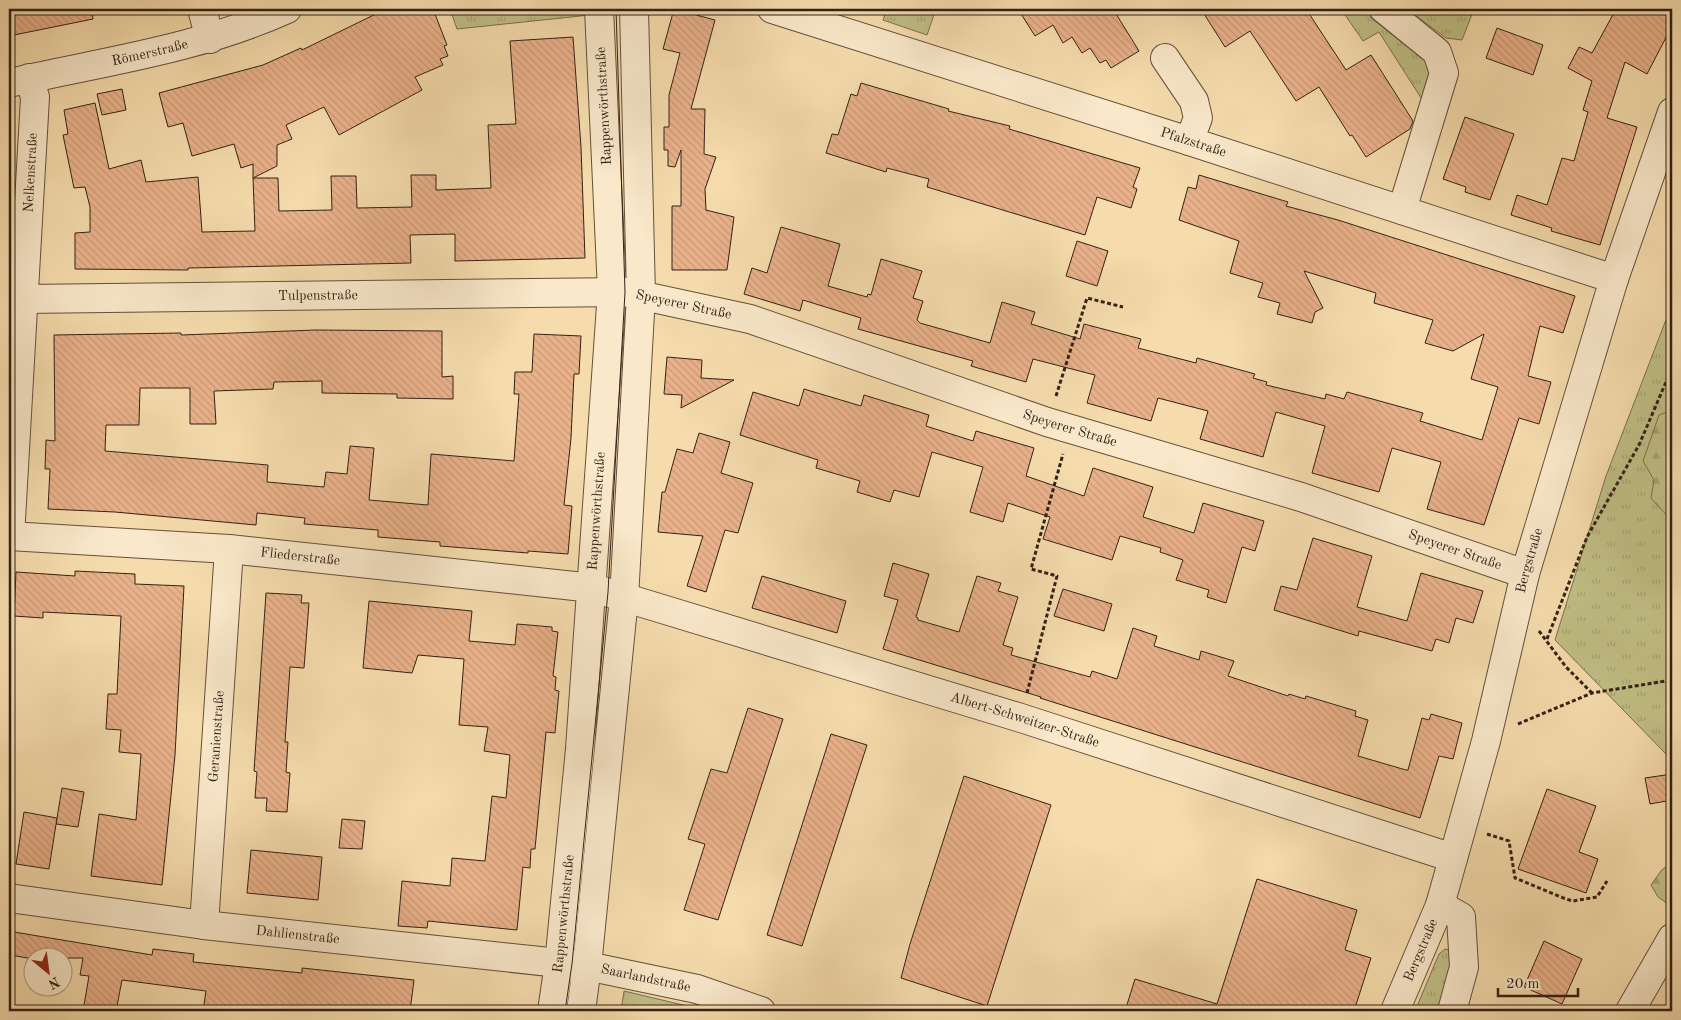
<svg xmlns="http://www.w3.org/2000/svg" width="1681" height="1020" font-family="'Old Standard TT',serif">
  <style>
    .grass { fill: url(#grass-tufts); stroke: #7a704e }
    .forest { fill: url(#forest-firs); stroke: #7a704e }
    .building { fill: url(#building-back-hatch); stroke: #332117 }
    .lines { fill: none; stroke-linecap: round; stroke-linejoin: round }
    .minor-casing { stroke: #64503c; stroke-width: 30 }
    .path { stroke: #332117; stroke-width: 3; stroke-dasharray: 4 2.5; stroke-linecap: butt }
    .minor { stroke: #f9e8ca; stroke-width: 28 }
    .tram { stroke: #332117; stroke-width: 1 }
    .labels { text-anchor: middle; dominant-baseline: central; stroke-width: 5; stroke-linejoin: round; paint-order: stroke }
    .street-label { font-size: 14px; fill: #332117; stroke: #f9e8ca }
  </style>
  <defs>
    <pattern id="grass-tufts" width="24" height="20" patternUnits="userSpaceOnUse" patternTransform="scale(1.25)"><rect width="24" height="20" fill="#c1bf86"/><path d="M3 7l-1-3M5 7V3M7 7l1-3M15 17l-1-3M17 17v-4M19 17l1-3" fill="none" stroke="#a6a473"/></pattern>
    <pattern id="forest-firs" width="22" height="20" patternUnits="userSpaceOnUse" patternTransform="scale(1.25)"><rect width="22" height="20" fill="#c1bf86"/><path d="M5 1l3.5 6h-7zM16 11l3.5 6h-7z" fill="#a6a473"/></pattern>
    <pattern id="building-back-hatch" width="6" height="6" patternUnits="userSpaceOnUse" patternTransform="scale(1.25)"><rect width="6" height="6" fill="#eab28b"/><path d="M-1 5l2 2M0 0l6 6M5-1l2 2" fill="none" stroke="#c99977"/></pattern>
  </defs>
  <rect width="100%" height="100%" fill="#f6dcad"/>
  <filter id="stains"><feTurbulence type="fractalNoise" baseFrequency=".004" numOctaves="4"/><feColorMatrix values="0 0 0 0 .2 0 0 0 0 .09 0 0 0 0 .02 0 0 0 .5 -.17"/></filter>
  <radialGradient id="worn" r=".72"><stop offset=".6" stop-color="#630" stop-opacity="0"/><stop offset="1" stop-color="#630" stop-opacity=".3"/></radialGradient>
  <g class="grass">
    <path d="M450,9H590V15L457,29Z"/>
    <path d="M887,9H936L927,35L883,20Z"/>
    <path d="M1341,9H1376L1370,17L1428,63L1430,86L1423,101L1379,32L1363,41Z"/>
    <path d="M1407,9H1474L1462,40L1446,38Z"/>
    <path d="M1672,304V775L1666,754L1555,640L1606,476Z"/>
    <path d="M1445,949L1451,950L1454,954L1441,1011H1415L1439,954Z"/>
    <path d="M624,991L700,1009L706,1011H621Z"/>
  </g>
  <g class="forest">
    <path d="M1672,410V521L1651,498L1654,480L1643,461L1659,415Z"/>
    <path d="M1672,861V907L1658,897L1651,885L1661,871Z"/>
  </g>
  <g class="building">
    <path d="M9,9H92L93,19L9,36Z"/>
    <path d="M386,9H433L447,45L444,46L448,56L440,59L443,65L415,77L422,90L339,135L324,107L286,125L292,139L277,145V166L253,178V164L241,168L234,144L192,156L183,123L168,127L159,93L263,65L301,48L302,50Z"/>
    <path d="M674,9L715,20L691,109H705L704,154L716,157L705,189L706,210L734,217L727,270H672V206H681V150L675,167L668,166V150H664V127H669V95L680,53L663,49Z"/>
    <path d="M1018,9H1113L1139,51L1111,68L1106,60L1100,63L1090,48L1082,53L1072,37L1063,43L1053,25L1035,36Z"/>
    <path d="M1201,9H1306L1346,70L1371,55L1413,121L1410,129L1366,157L1352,135L1350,136L1319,87L1296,101L1250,31L1225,47Z"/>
    <path d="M1616,9H1672V26L1647,74L1625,62L1607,118L1637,127L1600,245L1551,231L1552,228L1511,215L1517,195L1547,205L1562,158L1574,161L1588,112L1583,110L1592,81L1568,68L1579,47L1592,53Z"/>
    <path d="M1497,28L1543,45L1533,75L1486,58Z"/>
    <path d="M573,37L581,147L585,258L455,261V234L410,235L411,263L188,268V270L75,269V233L90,232V207L85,187L74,188L63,135L68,134L64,110L95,103L109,169L141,160L146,182L198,177L202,232L255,231L253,178H278L279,211L332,210L331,176H356L357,208L412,207L411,175H436V190L491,188L488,125L516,124L510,41Z"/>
    <path d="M861,83L949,109L948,111L1010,126L1009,129L1140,168L1133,187L1137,189L1131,208L1097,197L1085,235L927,187L929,179L887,168L886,172L826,153L832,134L838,135L851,94L857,96Z"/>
    <path d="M122,89L126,110L102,115L97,94Z"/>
    <path d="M1465,117L1514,134L1490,200L1465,192L1466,187L1443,179Z"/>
    <path d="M1199,175L1288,202L1286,206L1338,220L1575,296L1563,333L1540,326L1528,376L1551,382L1539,424L1519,418L1484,525L1427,509L1441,462L1392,448L1379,492L1312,473L1325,426L1276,412L1263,457L1200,439L1208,411L1158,398L1151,421L1087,403L1095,375L1033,359L1026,382L971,366L973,361L858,329L861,318L803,300L800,311L744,294L752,268L767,273L781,227L840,244L828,286L867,297L868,294L871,295L881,259L922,271L913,298L923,301L917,320L920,323L990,343L1002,302L1035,312L1031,324L1080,339L1084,324L1141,339L1138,348L1196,363L1197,358L1255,374L1253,378L1267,382L1266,385L1325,399L1326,394L1344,399L1347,392L1423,413L1420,421L1482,440L1498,387L1471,379L1484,334L1453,351L1425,343L1433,320L1374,303L1376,293L1304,271L1323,308L1315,312L1312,323L1277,314L1280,303L1258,297L1263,283L1230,273L1239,241L1179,220L1188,187L1196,189Z"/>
    <path d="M1077,241L1108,251L1097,286L1066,276Z"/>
    <path d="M316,330L442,331V377L453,376V399L397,398V394L322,393V381L274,382L273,389L214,391L216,424H190V388H140L139,425H106L105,451L268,465L267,482L324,487L326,472L347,474L350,446L374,448L369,500L428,505L431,454L514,461L519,394H514L515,372H532L534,334L581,336L579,374H574L571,438L564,505L572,506L568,554L528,551V553L440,546V542L378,537V530L304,524L305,518L257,513L256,525L115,512L48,509L50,469H45L46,440L55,441L54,335L181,333V335Z"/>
    <path d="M667,357L702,360L701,378L734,380L681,408L682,395L664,394Z"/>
    <path d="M804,389L861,406L864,395L929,415L926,426L973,441L976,431L1034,448L1026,476L1084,496L1093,468L1153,487L1143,517L1194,533L1203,503L1264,521L1255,551L1242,547L1226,603L1207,597L1209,590L1176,580L1183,560L1160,552L1161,548L1120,536L1112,560L1043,539L1050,517L1008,503L1003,522L970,512L983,467L932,452L919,497L894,490L890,502L857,492L860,481L816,468L818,460L740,435L753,392L799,406Z"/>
    <path d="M699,433L730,442L721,473L753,483L738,533L725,530L706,592L687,586L703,536L658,532L662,492H665L677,449L693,453Z"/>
    <path d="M1313,538L1372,556L1357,607L1407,621L1421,573L1483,591L1473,623L1456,618L1449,643L1436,639L1432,651L1359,631L1358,636L1274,610L1281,586L1297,590Z"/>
    <path d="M893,563L929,574L916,617L918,618V620L959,632L977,576L1001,583L998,591L1018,597L1003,645L1013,648L1011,655L1090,677L1092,671L1117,679L1133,628L1157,636L1154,646L1199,660L1201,651L1234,661L1228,676L1288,696L1289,694L1305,699L1306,696L1356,711L1355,716L1368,720L1358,756L1406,770H1408L1422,718L1429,720L1431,714L1462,723L1453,759L1439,756L1420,818L1040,698L1041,697L883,649L898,600L884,596Z"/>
    <path d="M75,571L135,574V584L184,586L175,755L162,885L91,876L99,814L136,820L141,754L119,752L121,730L106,729L108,694H117L121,616L43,612V618L14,616L16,572L75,576Z"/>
    <path d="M762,576L846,601L837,633L752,608Z"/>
    <path d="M1063,589L1112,604L1104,631L1054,616Z"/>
    <path d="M266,593L302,595L301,603H309L304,668L290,667L285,742H288L286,772L290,773L287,812L266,811L267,798H255L257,772L254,771Z"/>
    <path d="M369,601L472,611L469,641L515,645L517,624L552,627V631L558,632L553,676L556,677L555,690L559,691L555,733L546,732L535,849H531L530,868L523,867L517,930L428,921L427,928L398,926L402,881L450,886L452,858L485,861L492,796L506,798L510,755L484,751L488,727L459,725L464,659L418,655L412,673L363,668Z"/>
    <path d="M748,708L783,719L718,920L684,910L705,844L688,839L711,769L727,773Z"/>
    <path d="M831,734L867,745L802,946L767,935Z"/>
    <path d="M1672,774V800L1650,804L1645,778Z"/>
    <path d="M964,776L1051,805L987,1006L901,978L910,944Z"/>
    <path d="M62,788L84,792L78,827L56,824Z"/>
    <path d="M1547,789L1596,806L1579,852L1598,859L1586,893L1518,869Z"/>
    <path d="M24,812L57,818L49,869L16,864Z"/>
    <path d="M342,819L365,821L362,849L339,848Z"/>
    <path d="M251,850L322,857L318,900L247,893Z"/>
    <path d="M1257,879L1357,910L1345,950L1371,958L1354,1011H1344L1328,1006L1326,1011H1125L1135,979L1217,1004Z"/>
    <path d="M14,932L152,955L153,949L194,954L193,962L302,973V968L414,980L410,1011H305V1009L264,1006V1011H203L206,991L122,980L116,1011H83L89,976L80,975L83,958H27L11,955Z"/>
    <path d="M1544,941L1582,959L1562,1004L1524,987Z"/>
  </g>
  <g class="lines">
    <g class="minor-casing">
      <g id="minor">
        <path d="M202,9L210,39"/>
        <path id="s1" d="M772,9L1189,141L1614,279"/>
        <path d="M1384,9L1437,52L1444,73L1402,210"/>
        <path d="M1165,58L1194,101L1198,118L1189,141"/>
        <path id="s2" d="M9,83C102,62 199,49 287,9"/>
        <path id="s3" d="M23,299L625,292L750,319L1047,422L1301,497L1525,574"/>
        <path id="s4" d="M9,536L229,549L593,588L1021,718L1453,858"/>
        <path id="s5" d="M10,537L35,97L29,78"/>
        <path id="s6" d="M9,898L204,925L587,966L697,989L761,1011"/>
        <path d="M1440,905L1461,917L1464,967L1452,1011"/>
        <path id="s7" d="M204,925L229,549"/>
        <path id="s8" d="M552,1011L559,964L580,749L612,291L599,9"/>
        <path d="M581,1011L587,966L624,598L641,295L634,9"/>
        <path id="s9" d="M1395,1011L1440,905L1486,741L1525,574L1614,279L1672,112"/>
        <path d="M1630,1011L1672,938"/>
      </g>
    </g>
    <g class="path">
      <path d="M1056,396L1087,298L1123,307"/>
      <path d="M1539,631L1566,667L1592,693"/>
      <path d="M1547,639L1587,537L1639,445L1672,368"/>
      <path d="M1027,693L1057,576L1031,569L1063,454"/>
      <path d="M1518,724L1592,693L1672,680"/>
      <path d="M1487,834L1509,841L1515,878L1566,899L1573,901L1597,897L1607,881"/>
    </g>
    <use href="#minor" class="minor"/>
    <path class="tram" d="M565,1011L572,964L608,592L625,292L616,9"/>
  </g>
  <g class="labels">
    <g class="street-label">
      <text stroke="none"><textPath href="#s2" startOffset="144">Römerstraße</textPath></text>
      <text transform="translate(604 106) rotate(-93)">Rappenwörthstraße</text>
      <text stroke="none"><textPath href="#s1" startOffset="442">Pfalzstraße</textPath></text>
      <text stroke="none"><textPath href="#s5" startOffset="365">Nelkenstraße</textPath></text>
      <text stroke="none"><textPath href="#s3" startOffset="295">Tulpenstraße</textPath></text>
      <text stroke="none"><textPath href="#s3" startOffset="662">Speyerer Straße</textPath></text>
      <text stroke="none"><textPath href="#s3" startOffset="1068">Speyerer Straße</textPath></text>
      <text stroke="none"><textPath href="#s8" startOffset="502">Rappenwörthstraße</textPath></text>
      <text stroke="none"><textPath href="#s3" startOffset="1472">Speyerer Straße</textPath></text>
      <text stroke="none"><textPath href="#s4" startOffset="292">Fliederstraße</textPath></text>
      <text stroke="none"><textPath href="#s9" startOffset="471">Bergstraße</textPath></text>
      <text stroke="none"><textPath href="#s4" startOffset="1038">Albert-Schweitzer-Straße</textPath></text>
      <text stroke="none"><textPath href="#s7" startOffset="189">Geranienstraße</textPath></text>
      <text stroke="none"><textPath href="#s8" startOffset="98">Rappenwörthstraße</textPath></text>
      <text stroke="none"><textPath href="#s6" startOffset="291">Dahlienstraße</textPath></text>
      <text stroke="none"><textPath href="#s9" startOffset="66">Bergstraße</textPath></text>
      <text stroke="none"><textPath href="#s6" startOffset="642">Saarlandstraße</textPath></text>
    </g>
  </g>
  <rect width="1681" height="1020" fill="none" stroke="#f6dcad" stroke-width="30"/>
  <rect x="10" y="10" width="1661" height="1000" fill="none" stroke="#332117" stroke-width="2.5"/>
  <rect x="15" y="15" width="1651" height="990" fill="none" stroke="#332117"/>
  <g transform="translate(48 972) rotate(151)"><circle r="24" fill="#f9e8ca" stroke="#aa9882"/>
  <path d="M0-4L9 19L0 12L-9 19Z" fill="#8f2418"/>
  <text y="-8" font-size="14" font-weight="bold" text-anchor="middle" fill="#332117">N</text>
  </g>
  <path d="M1498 988v8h80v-8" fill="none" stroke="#332117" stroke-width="2.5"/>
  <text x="1506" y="988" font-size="15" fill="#332117" stroke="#f9e8ca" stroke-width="4" paint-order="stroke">20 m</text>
  <rect width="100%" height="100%" filter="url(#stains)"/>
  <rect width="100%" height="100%" fill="url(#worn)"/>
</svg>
